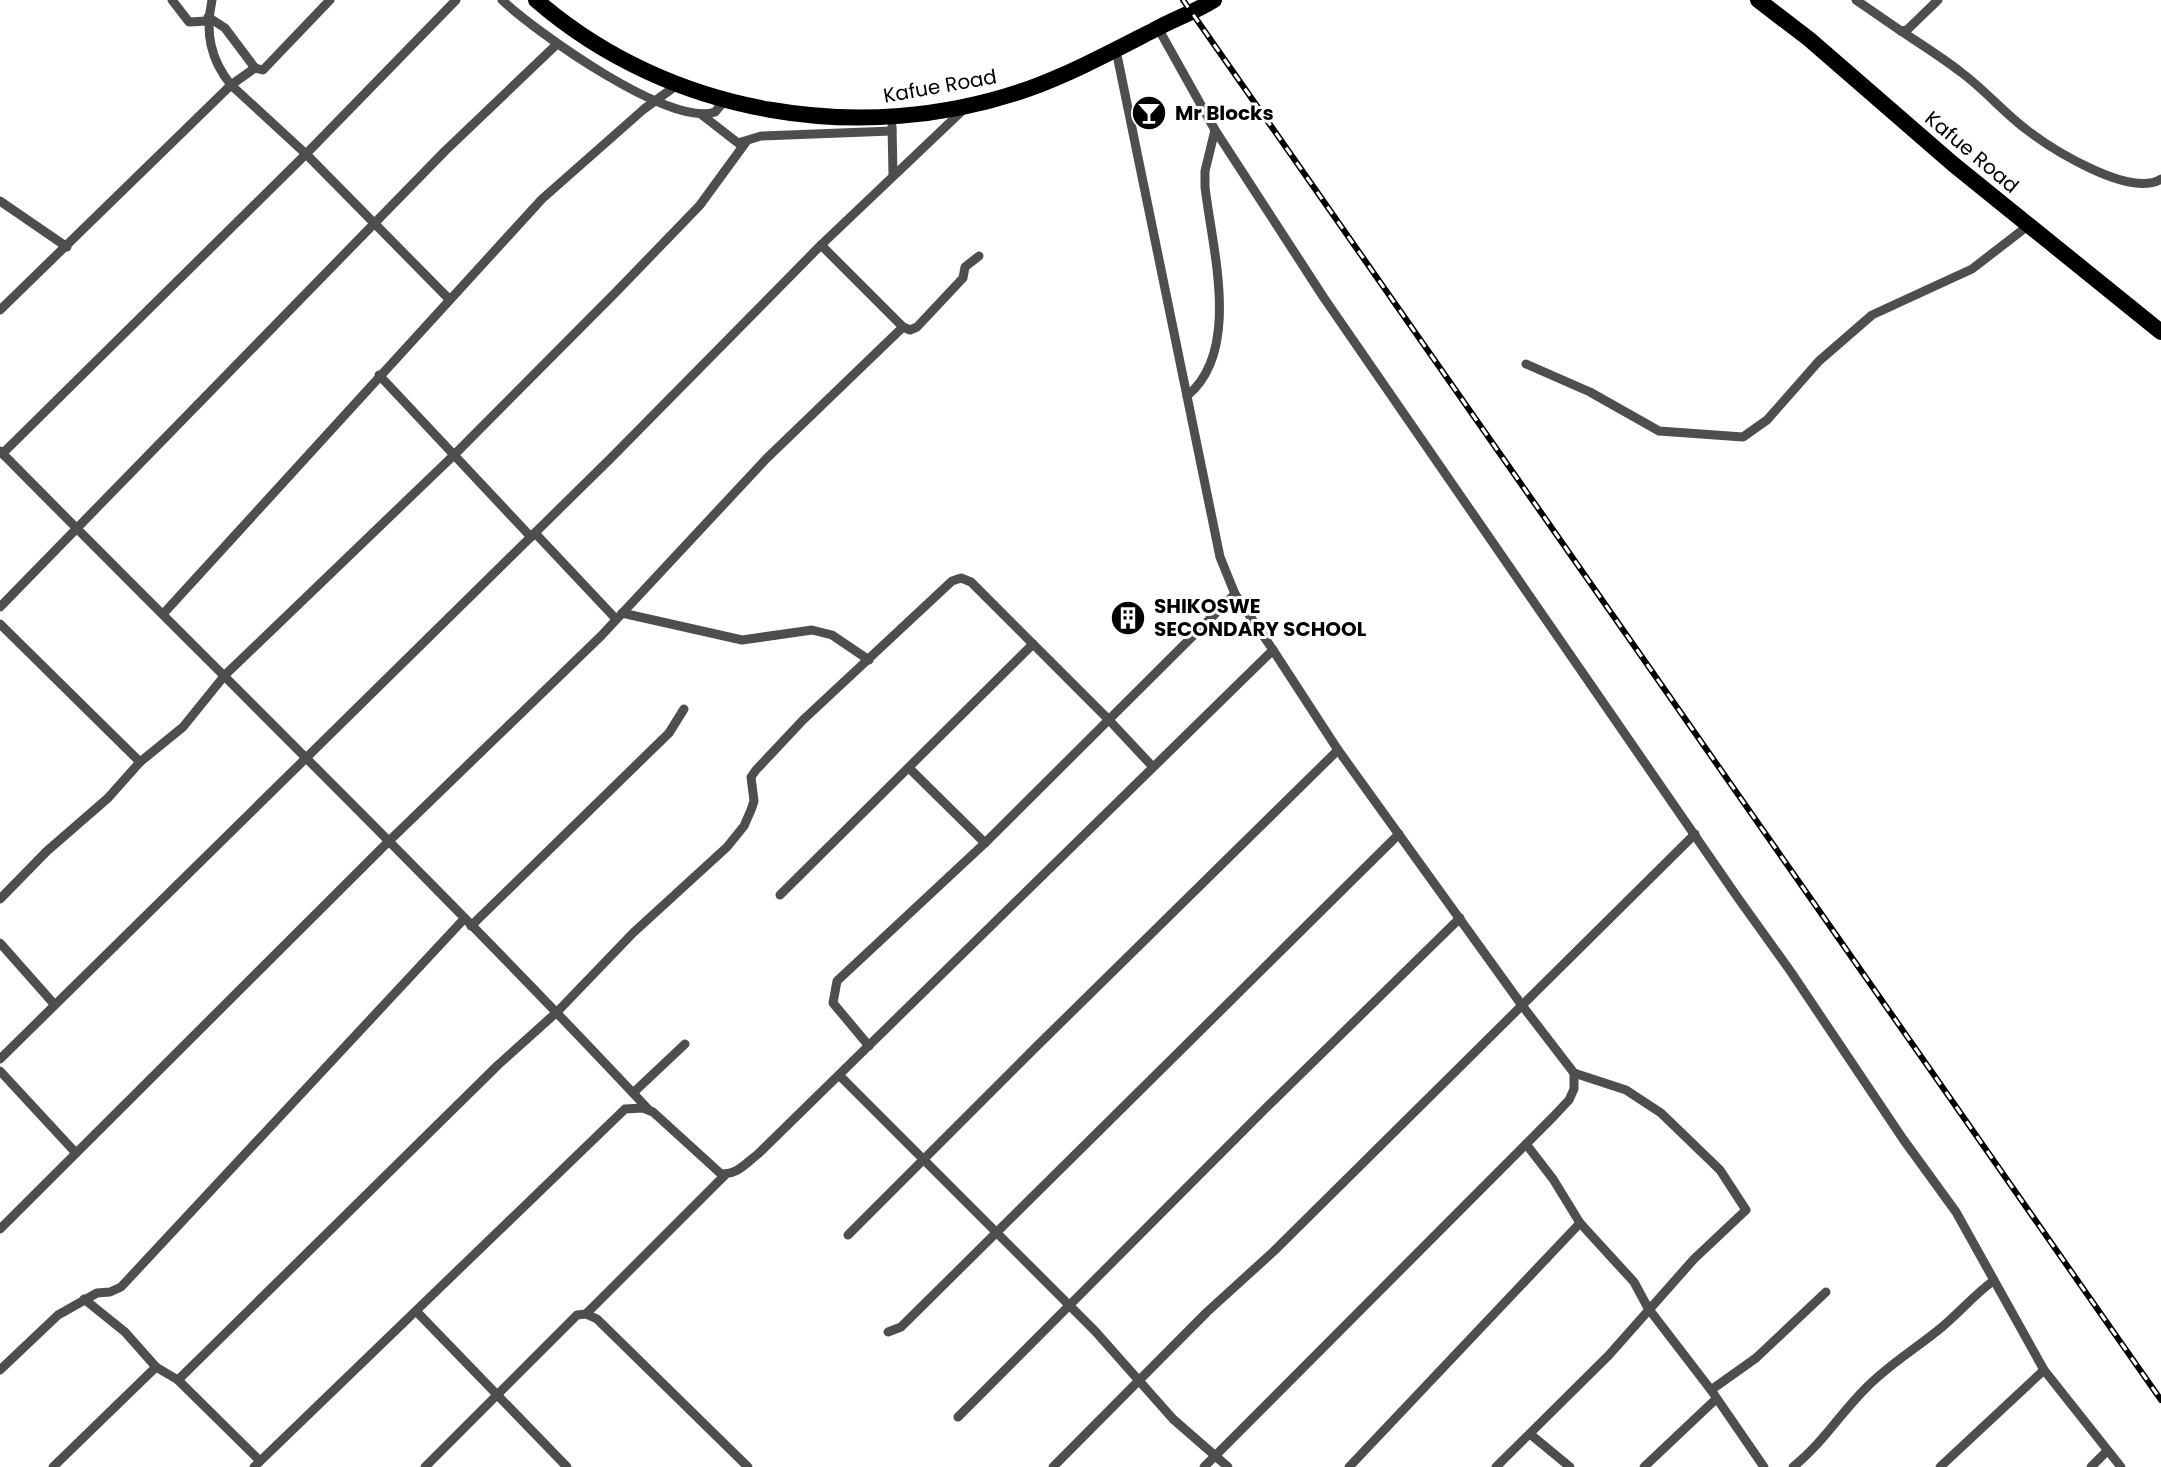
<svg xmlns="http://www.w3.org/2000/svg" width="2161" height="1467" font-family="Poppins,sans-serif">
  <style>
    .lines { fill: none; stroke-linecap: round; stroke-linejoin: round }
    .street { stroke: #4e4e4e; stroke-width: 9 }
    .highway { stroke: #000; stroke-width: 16 }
    .rail-casing { stroke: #000; stroke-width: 6 }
    .rail { stroke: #fff; stroke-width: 3; stroke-dasharray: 9; stroke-linecap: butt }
    .labels { text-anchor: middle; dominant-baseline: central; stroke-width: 6; stroke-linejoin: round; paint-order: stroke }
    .street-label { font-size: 20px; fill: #000; stroke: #fff }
    .poi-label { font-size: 20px; font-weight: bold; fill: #000; stroke: #fff; text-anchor: start }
  </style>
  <rect width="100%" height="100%" fill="#fff"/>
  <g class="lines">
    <g class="street">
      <path d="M172,0L189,22L207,21"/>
      <path d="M502,0C536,32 670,128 715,112L725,100"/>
      <path d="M1856,0L1901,31L1907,30L1938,0"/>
      <path d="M208,17L225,28L255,68L263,70L330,0"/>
      <path d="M1158,28L1215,130L1324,298L1738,898L1791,972L1903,1139L1956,1212L2044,1370L2121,1467"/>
      <path d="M1901,31C1922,45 1943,58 1962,73C1985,90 2004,113 2027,130C2053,150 2130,198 2161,179"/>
      <path d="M255,68L231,85L306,154L449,299"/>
      <path d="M702,115L738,143L761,136L892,131"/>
      <path d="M892,126L893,174"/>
      <path d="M0,201L67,247"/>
      <path d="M821,245L903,327L910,330L917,327L963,278L965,267L979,256"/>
      <path d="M0,310L231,85C210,59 205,32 212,0"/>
      <path d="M1526,364L1590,392L1659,431L1743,437L1767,420L1819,361L1872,315L1972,269L2029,225"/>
      <path d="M379,375L531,537"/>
      <path d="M1187,396C1242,351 1212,248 1205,187V171L1215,130"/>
      <path d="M0,451C216,670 438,885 649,1110"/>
      <path d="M2,454L306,154L456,0"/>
      <path d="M535,533L616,619"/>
      <path d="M0,607L445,151L556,45"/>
      <path d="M164,613L542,199L644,109L677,85"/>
      <path d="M622,613L742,640L812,630L832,635L869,660"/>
      <path d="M0,624L140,762"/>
      <path d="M909,768L985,843"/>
      <path d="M780,895L1033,644"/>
      <path d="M0,899L47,851L108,798L140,762L183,727L225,675L454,455L617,291L700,205L746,142"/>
      <path d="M471,926L669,733L684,709"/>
      <path d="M0,943L54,1004"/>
      <path d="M869,1046L833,1003L837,981L985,843L1235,594"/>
      <path d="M0,1059L611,458L821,245L963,110"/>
      <path d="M0,1071L75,1152"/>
      <path d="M840,1076L1095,1331L1173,1419L1228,1467"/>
      <path d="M633,1093L685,1044"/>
      <path d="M1526,1144L1553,1179L1580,1223L1634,1282L1648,1308L1711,1390L1764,1467"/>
      <path d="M0,1229L388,842L601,636L766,459L903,327"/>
      <path d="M848,1235L1037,1046L1338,750"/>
      <path d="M84,1299L125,1332L156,1367L178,1380L260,1461"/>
      <path d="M416,1311L567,1467"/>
      <path d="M586,1314L725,1175"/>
      <path d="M888,1332L901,1327L1399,834"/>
      <path d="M0,1370L58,1315L97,1293L110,1292L121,1287L464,919"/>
      <path d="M178,1380L498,1065L557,1012L633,933L727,847L744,826L751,810L754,801L751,777L756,770L803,720L952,581L961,578L971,582L1109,720L1153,767"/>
      <path d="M1711,1390L1756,1358L1826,1292"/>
      <path d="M958,1417L1270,1104L1460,918"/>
      <path d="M1530,1434L1570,1467"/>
      <path d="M53,1467L156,1367"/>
      <path d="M254,1467L625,1109L643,1108L653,1112L720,1173C735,1177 746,1163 758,1154L1273,650L1235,594L1220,557L1116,50"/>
      <path d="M425,1467L577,1315L586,1314L597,1319L748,1467"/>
      <path d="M1053,1467L1207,1312L1274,1251L1695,834"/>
      <path d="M1204,1467L1553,1117L1569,1100L1574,1089V1073L1521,1004L1338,750L1273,650"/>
      <path d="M1349,1467L1580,1223"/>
      <path d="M1496,1467L1609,1355L1694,1259L1746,1210L1720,1170L1661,1113L1626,1090L1574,1073"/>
      <path d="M1644,1467L1716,1399"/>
      <path d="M1793,1467C1823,1443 1839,1415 1865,1389C1888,1365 1917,1348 1942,1327C1960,1312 1974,1295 1993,1281"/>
      <path d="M1940,1467L2044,1370"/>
      <path d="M2091,1467L2107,1451"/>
    </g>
    <g class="highway">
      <path d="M536,0C670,116 862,147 1028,89C1072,73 1113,51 1154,30C1174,19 1195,12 1214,0"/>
      <path d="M1758,0L1809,39L1953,164L2161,332"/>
    </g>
    <g class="rail-casing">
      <path id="rail" d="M1183,0L2161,1400"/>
    </g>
    <use href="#rail" class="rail"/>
  </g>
  <defs>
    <g id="bar-disc" transform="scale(1.8)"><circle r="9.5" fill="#000" stroke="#fff"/><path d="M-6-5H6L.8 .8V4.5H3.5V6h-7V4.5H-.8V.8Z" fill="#fff"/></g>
    <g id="building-disc" transform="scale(1.8)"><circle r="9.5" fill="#000" stroke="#fff"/><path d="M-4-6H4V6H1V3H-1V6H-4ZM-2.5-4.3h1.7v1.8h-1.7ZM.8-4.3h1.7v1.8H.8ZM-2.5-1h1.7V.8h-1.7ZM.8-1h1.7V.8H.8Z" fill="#fff"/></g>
  </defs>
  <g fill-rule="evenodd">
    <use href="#bar-disc" x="1149" y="113"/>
    <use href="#building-disc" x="1128" y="618"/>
  </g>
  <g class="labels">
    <g class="street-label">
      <text transform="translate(940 86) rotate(-10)">Kafue Road</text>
      <text transform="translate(1972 152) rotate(40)">Kafue Road</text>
    </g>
    <g class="poi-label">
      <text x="1175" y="113">Mr Blocks</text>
      <text x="1154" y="606">SHIKOSWE<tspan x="1154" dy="23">SECONDARY SCHOOL</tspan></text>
    </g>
  </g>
</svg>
